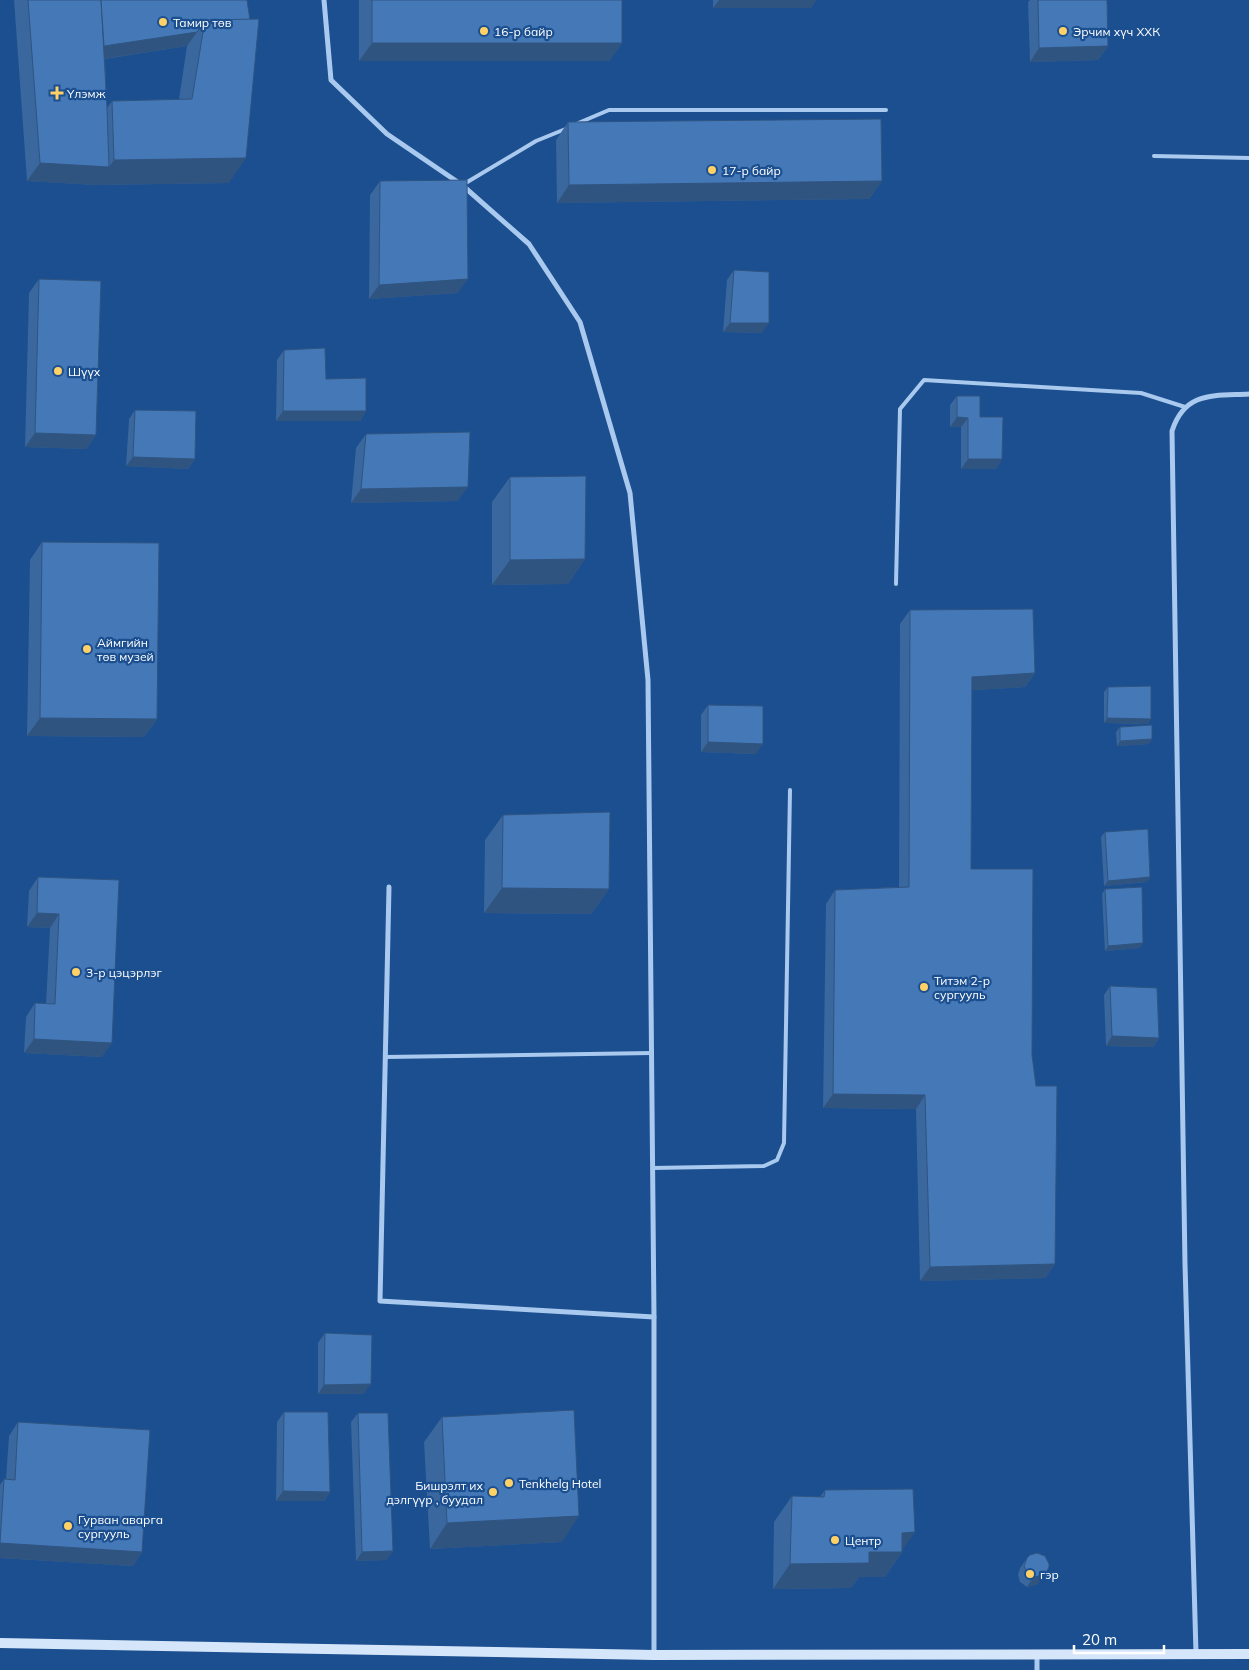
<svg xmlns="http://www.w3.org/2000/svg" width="1249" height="1670" font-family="Mulish,sans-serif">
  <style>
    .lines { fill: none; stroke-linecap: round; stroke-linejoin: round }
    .lane { stroke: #a9c9ee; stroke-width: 4 }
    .street { stroke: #a9c9ee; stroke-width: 5 }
    .secondary { stroke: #d6e6fa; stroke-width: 10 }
    .wall { fill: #3a679d; fill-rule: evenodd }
    .shaded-wall { fill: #305480 }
    .building { fill: #4478b7; stroke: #305480 }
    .poi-dot { fill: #ffd166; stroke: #1b4f8f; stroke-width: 2 }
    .labels { text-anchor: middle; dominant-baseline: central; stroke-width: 4.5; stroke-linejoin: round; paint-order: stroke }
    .poi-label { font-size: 12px; fill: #fff; stroke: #1b4f8f; text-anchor: start }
  </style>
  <rect width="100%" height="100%" fill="#1b4f8f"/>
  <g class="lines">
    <g class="lane">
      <path d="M576,124L609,110H886"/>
      <path d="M1154,156L1249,158"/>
      <path d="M464,184L536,141L568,128"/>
      <path d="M896,584L900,409L924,380L1141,393L1185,407"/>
      <path d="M385,1057L652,1053"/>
      <path d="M653,1168L764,1166L777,1160L784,1143L790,790"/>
    </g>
    <g class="street">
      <path d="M324,0L331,80L387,134L462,185L529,244L580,322L630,493L648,680L654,1317V1655"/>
      <path d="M389,887L380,1301L654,1317"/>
      <path d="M1196,1653L1185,1264L1172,431C1185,391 1214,396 1249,394"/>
      <path d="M1037,1655V1670"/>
    </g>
    <path class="secondary" d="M0,1643L654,1655L1249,1654"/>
  </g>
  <g class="wall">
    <path d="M14,0H247L229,183L96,185L27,181ZM187,46L179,99L112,101L107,108L105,59Z"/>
    <path d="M359,0H622V43L609,61H359Z"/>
    <path d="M713,0H816L811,8H713Z"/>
    <path d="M1030,0H1107L1108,46L1098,60L1030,62L1028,2Z"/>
    <path d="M568,122L882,181L869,199L557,203L556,140Z"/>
    <path d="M380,181L458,293L369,299L370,195Z"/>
    <path d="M734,270L762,333L723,332L727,280Z"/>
    <path d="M39,279L96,435L86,449L25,447L29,293Z"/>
    <path d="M284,350L326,379L366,411L360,421H276L277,360Z"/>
    <path d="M957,396L980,417L1002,459L996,469H961V427H950V405Z"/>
    <path d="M135,410L195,459L188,469L126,466L129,419Z"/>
    <path d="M366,434L458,501L351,503L356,448Z"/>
    <path d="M510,477L585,559L568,584L492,585V502Z"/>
    <path d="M42,542L157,719L144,737L27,736L30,560Z"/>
    <path d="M910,610L1035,673L1025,687L972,690L971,869L1032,1055L1055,1264L1045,1278L920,1281L916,1109L823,1108L826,904L835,890L899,887L900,624Z"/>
    <path d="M1108,687L1151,719L1148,724L1104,723V692Z"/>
    <path d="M708,705L756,754L701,752V715Z"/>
    <path d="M1120,727L1152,739L1149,744L1117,746L1116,732Z"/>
    <path d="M503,815L609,889L591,914L484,913L485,840Z"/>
    <path d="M1105,832L1150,877L1147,882L1104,886L1101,837Z"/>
    <path d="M38,877L119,880L102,1057L24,1053L26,1017L35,1003L46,1004L50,928L27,927L29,891Z"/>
    <path d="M1105,889L1140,948L1105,951L1102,894Z"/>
    <path d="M1110,986L1159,1038L1153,1047L1106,1046L1104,995Z"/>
    <path d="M325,1333L364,1394H318V1343Z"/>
    <path d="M284,1412L330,1492L324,1501H276L277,1422Z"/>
    <path d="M358,1413L393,1551L386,1560L356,1561L351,1422Z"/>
    <path d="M442,1417L562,1542L430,1549L424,1442Z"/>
    <path d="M18,1422L142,1552L133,1566L0,1558V1485L4,1479H6L9,1436Z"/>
    <path d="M825,1490L902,1550V1552L885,1577H859L851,1588L773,1589L774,1522L792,1496L820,1497Z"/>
    <path d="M1027,1558L1038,1584L1027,1587L1020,1582L1018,1575L1020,1568Z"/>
  </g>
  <g class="shaded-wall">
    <path d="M719,0H816L811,8H713Z"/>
    <path d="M197,32L187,46L90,61L100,47Z"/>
    <path d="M372,43H622L609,61H359Z"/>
    <path d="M1108,46L1098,60L1030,62L1039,48Z"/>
    <path d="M246,158L229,183L96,185L27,181L40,163L109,167L114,160Z"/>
    <path d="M882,181L869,199L557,203L569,185Z"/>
    <path d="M468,279L458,293L369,299L379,285Z"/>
    <path d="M730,323H769L762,333L723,332Z"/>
    <path d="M283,411H366L360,421H276Z"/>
    <path d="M957,417L968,418L961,427H950Z"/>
    <path d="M35,433L96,435L86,449L25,447Z"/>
    <path d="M133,457L195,459L188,469L126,466Z"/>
    <path d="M968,459H1002L996,469H961Z"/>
    <path d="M468,487L458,501L351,503L361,489Z"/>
    <path d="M585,559L568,584L492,585L510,560Z"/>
    <path d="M1035,673L1025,687L962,691L972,677Z"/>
    <path d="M40,718L157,719L144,737L27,736Z"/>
    <path d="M1107,718L1151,719L1148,724L1104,723Z"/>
    <path d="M1152,739L1149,744L1117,746L1120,741Z"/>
    <path d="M708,742L763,744L756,754L701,752Z"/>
    <path d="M1150,877L1147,882L1104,886L1108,881Z"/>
    <path d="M502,888L609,889L591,914L484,913Z"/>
    <path d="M37,913L59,914L50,928L27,927Z"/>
    <path d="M1143,943L1140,948L1105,951L1108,946Z"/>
    <path d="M1112,1036L1159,1038L1153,1047L1106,1046Z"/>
    <path d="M34,1039L112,1043L102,1057L24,1053Z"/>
    <path d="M833,1094L925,1095L916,1109L823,1108Z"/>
    <path d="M1055,1264L1045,1278L920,1281L930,1267Z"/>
    <path d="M371,1384L364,1394H318L324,1385Z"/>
    <path d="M283,1491L330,1492L324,1501H276Z"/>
    <path d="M579,1516L562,1542L430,1549L447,1523Z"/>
    <path d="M915,1532L901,1552H902L885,1577H859L851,1588L773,1589L790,1564L869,1552L902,1533Z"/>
    <path d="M0,1543L142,1552L133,1566L0,1558Z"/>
    <path d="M393,1551L386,1560L356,1561L362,1552Z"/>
    <path d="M1045,1575L1038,1584L1027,1587L1033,1577Z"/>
  </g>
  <g class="building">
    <path d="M28,0H101L107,108L109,167L40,163Z"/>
    <path d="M101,0H247L250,20H205L197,32L104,46Z"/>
    <rect x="372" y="0" width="250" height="43"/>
    <path d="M1038,0H1107L1108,46L1039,48Z"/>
    <path d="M259,19L246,158L114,160L112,101L192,99L205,20Z"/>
    <path d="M881,119L882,181L569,185L568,122Z"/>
    <path d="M467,180L468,279L379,285L380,181Z"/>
    <path d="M734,270L769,272V323H730Z"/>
    <path d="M39,279L101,281L96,435L35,433Z"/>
    <path d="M325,348L326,379L366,378V411H283L284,350Z"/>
    <path d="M957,396H980V417H1003L1002,459H968V418L957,417Z"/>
    <path d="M135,410L196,411L195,459L133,457Z"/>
    <path d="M470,432L468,487L361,489L366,434Z"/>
    <path d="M586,476L585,559L510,560V477Z"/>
    <path d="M42,542L159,543L157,719L40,718Z"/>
    <path d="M1033,609L1035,673L972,677L971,869H1033L1032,1055L1036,1086H1057L1055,1264L930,1267L925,1095L833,1094L835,890L909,887L910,610Z"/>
    <path d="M1151,686V719L1107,718L1108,687Z"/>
    <path d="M708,705L763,706V744L708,742Z"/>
    <path d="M1152,725V739L1120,741V727Z"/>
    <path d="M610,812L609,889L502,888L503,815Z"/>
    <path d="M1148,829L1150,877L1108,881L1105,832Z"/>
    <path d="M38,877L119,880L112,1043L34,1039L35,1003L55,1004L59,914L37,913Z"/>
    <path d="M1142,887L1143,943L1108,946L1105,889Z"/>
    <path d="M1110,986L1157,988L1159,1038L1112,1036Z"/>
    <path d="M325,1333L372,1335L371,1384L324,1385Z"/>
    <path d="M574,1410L579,1516L447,1523L442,1417Z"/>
    <path d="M284,1412H328L330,1492L283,1491Z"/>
    <path d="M358,1413H388L393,1551L362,1552Z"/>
    <path d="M18,1422L150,1430L142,1552L0,1543L4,1479L15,1480Z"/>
    <path d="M913,1489L915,1532L902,1533V1552H869V1563L790,1564L792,1496L824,1497L825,1490Z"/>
    <path d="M1037,1553L1045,1556L1049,1564V1567L1045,1575L1033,1577L1027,1573L1024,1566L1027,1558L1030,1555Z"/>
  </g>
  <g class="poi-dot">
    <circle cx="163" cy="22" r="5"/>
    <circle cx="484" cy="31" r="5"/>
    <circle cx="1063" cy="31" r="5"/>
    <path d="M54.5 85.5h5v5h5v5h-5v5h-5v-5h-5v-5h5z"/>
    <circle cx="712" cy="170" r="5"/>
    <circle cx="58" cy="371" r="5"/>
    <circle cx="87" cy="649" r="5"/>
    <circle cx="76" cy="972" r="5"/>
    <circle cx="924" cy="987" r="5"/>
    <circle cx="509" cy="1483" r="5"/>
    <circle cx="493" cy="1492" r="5"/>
    <circle cx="68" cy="1526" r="5"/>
    <circle cx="835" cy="1540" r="5"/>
    <circle cx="1030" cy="1574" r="5"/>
  </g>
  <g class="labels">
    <g class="poi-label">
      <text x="173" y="22">Тамир төв</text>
      <text x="494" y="31">16-р байр</text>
      <text x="1073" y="31">Эрчим хүч ХХК</text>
      <text x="67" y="93">Үлэмж</text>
      <text x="722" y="170">17-р байр</text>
      <text x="68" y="371">Шүүх</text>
      <text x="97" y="642">Аймгийн<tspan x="97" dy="14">төв музей</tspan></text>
      <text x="86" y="972">3-р цэцэрлэг</text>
      <text x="934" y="980">Титэм 2-р<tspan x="934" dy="14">сургууль</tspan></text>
      <text x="519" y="1483">Tenkhelg Hotel</text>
      <text x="483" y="1485" text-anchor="end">Бишрэлт их<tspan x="483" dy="14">дэлгүүр , буудал</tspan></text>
      <text x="78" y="1519">Гурван аварга<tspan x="78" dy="14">сургууль</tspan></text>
      <text x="845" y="1540">Центр</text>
      <text x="1040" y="1574">гэр</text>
    </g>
  </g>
  <path d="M1074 1645v8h90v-8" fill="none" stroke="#ffffff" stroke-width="2.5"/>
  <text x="1082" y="1645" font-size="15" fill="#ffffff" stroke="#1b4f8f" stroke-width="4" paint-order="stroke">20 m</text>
</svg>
